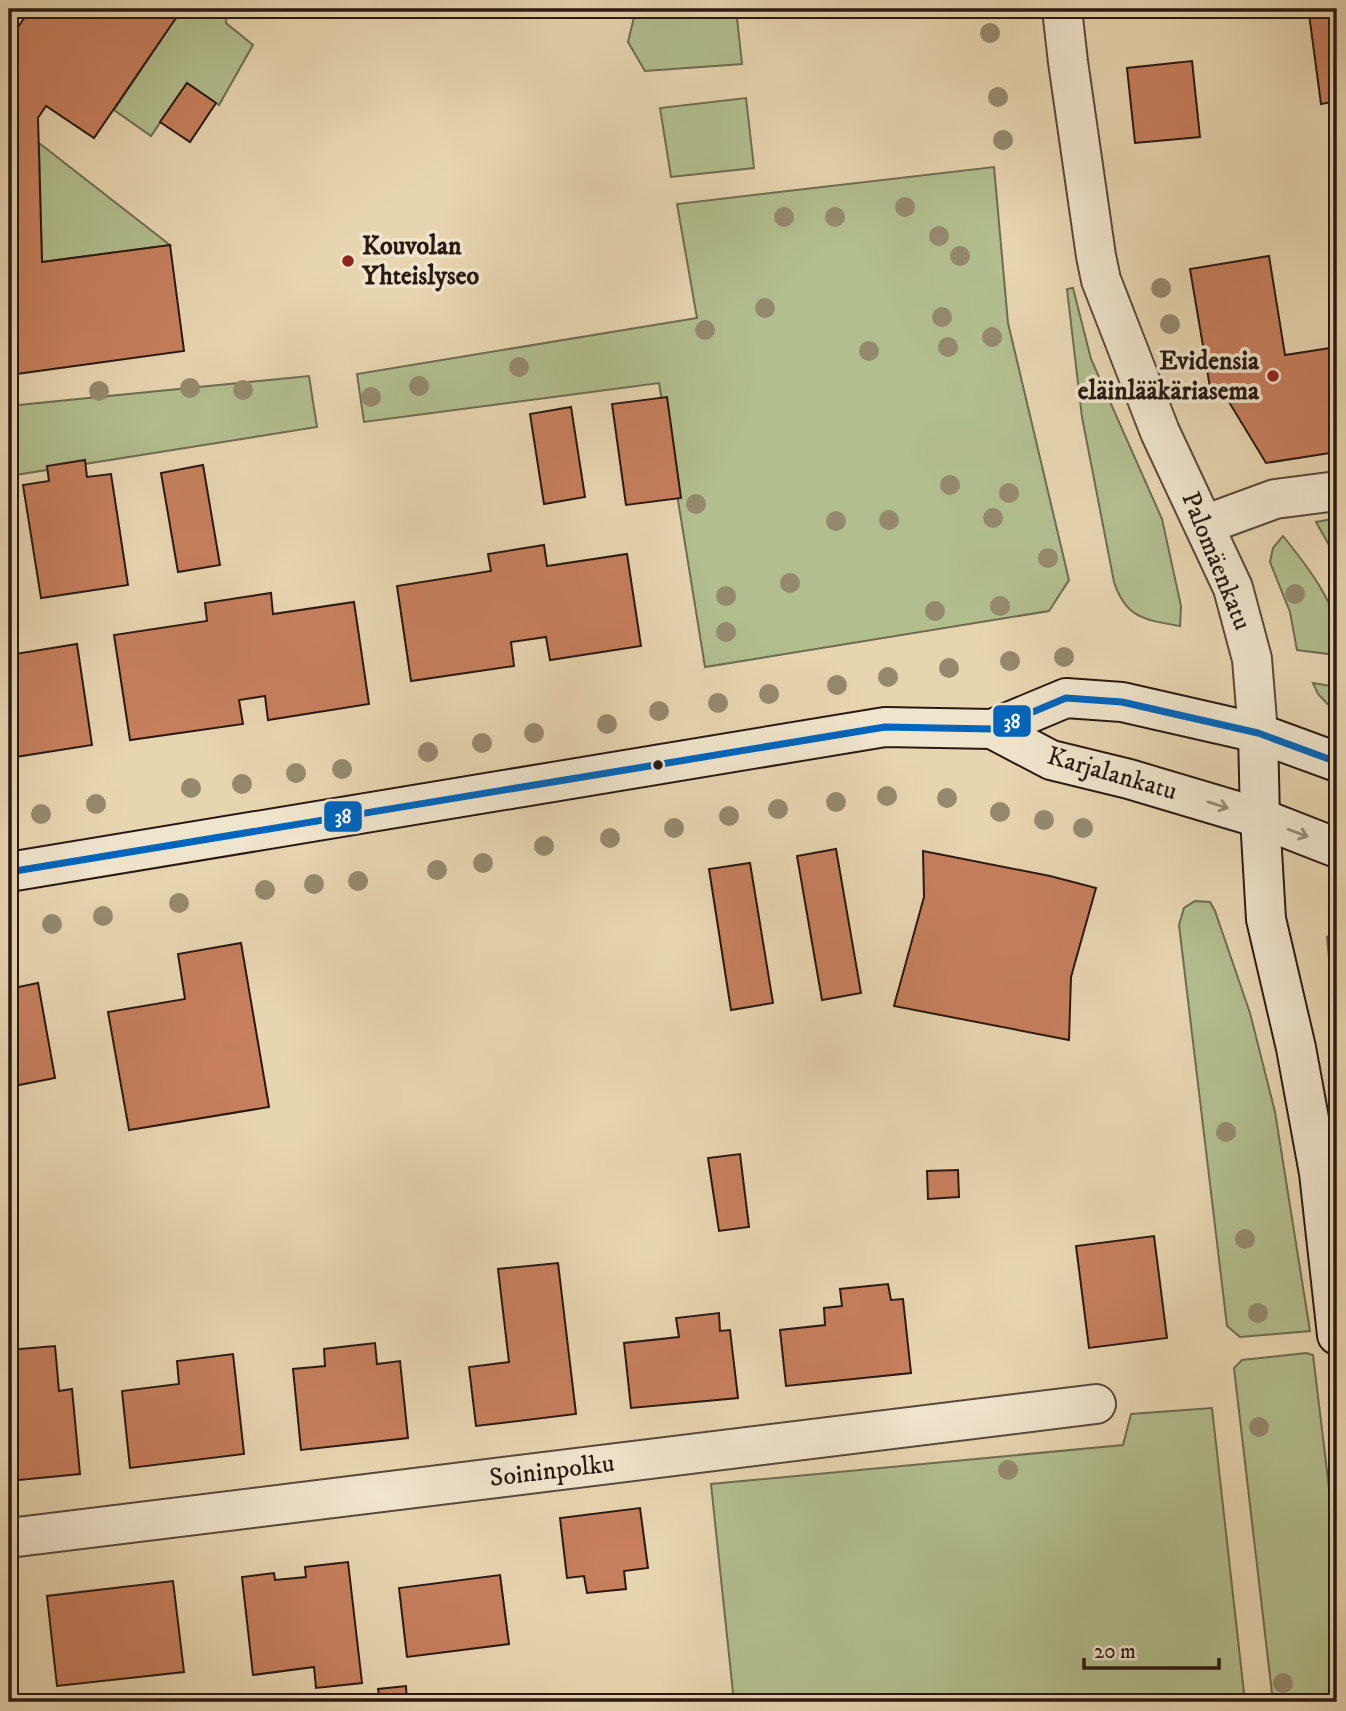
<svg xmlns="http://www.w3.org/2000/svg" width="1346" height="1711" font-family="'IM FELL DW Pica',serif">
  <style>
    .green { fill: #b2be8e; stroke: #6e6c50; stroke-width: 2 }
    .building { fill: #c77f5d; stroke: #291912; stroke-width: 2 }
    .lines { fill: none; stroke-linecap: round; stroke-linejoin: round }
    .street-casing { stroke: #58483a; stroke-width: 42 }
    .secondary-casing { stroke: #291912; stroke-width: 42 }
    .street { stroke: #efe4cc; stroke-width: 38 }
    .secondary { stroke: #efe4cc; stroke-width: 38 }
    .bus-1-casing { stroke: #efe4cc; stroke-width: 12 }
    .bus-1 { stroke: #0065bd; stroke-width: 7 }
    .tree { fill: #95896d }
    .oneway { stroke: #968978 }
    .poi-dot { fill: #8f2418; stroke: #efe4cc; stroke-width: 2.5 }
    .bus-dot { fill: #291912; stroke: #efe4cc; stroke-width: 2.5 }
    .labels { text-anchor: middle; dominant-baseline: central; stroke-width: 7; stroke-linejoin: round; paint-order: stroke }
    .poi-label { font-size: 26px; font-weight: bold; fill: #291912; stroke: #efe4cc; text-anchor: start }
    .street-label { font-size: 26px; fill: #291912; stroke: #efe4cc }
    .line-badge { stroke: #efe4cc; stroke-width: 2.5 }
    .badge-label { font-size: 19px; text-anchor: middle; font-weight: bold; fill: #fff }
  </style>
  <rect width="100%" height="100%" fill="#e7d5b0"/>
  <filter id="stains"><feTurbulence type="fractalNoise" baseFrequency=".00286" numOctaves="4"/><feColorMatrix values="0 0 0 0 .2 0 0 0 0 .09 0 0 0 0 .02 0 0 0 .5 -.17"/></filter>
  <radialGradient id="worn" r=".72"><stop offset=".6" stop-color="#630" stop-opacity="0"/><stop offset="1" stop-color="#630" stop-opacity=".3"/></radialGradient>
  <g class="green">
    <path d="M182,9H227L226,23L253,45L219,105L187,83L151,136L114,110Z"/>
    <path d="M636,9H736L742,64L645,71L628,42Z"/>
    <path d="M746,98L754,168L671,177L660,108Z"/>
    <path d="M39,143L170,245L42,262Z"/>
    <path d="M994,167L1008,323L1069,580L1049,611L705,667L659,383L364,422L357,374L697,318L677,204Z"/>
    <path d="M1073,288L1091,359L1162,519L1181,606L1180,626C1146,620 1126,619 1114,582L1082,417L1067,289Z"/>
    <path d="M309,376L317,427L9,476V406Z"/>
    <path d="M1337,518V559L1316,522Z"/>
    <path d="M1283,536C1303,561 1331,596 1337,627C1339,636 1337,647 1337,655L1297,650L1290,612L1270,562L1273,548Z"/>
    <path d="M1313,683L1337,687V714L1318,694Z"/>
    <path d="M1195,901L1210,902L1215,911L1250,1013L1275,1112L1310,1331L1240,1337L1227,1326L1179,925L1184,908Z"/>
    <path d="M1337,933V1045L1327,937Z"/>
    <path d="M1306,1353L1313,1355L1337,1554V1702H1273L1234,1368L1242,1360Z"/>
    <path d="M1212,1408L1245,1702H734L711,1484L1123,1445L1131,1414Z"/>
  </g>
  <g class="building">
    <path d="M30,9H182L94,138L46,106L38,118L42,262L170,245L184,351L9,375V41Z"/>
    <path d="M1337,11V101L1321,104L1309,14Z"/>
    <path d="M1192,61L1200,137L1135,143L1127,68Z"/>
    <path d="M187,83L216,103L190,142L160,122Z"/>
    <path d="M1269,256L1285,355L1337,347V452L1266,463L1226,397L1212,399L1190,269Z"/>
    <path d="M667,397L681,498L626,505L612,404Z"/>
    <path d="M571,407L585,497L544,504L530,414Z"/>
    <path d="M85,460L87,477L111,474L128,585L41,598L23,485L49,481L47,466Z"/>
    <path d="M203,465L220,565L178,572L161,473Z"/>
    <path d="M544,545L547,566L627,554L641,646L550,660L546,637L511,642L514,666L411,681L397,586L491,571L488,554Z"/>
    <path d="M271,593L273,614L354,602L369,704L268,720L265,696L239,700L243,724L130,740L114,635L207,621L205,603Z"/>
    <path d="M77,644L92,745L9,758V655Z"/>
    <path d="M836,849L861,993L822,1000L797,856Z"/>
    <path d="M923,851L1050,876L1096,888L1071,977L1069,1040L894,1006L924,897Z"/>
    <path d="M750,863L773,1003L731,1010L709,869Z"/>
    <path d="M241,943L269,1107L129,1130L108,1012L185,999L178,954Z"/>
    <path d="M38,983L55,1078L14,1086L9,1059V989Z"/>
    <path d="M740,1154L749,1227L719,1231L708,1158Z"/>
    <path d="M958,1170L959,1197L928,1199L927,1171Z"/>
    <path d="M1154,1236L1167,1338L1089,1348L1076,1246Z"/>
    <path d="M558,1263L576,1414L476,1426L469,1367L509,1362L498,1269Z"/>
    <path d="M888,1284L891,1300L903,1299L911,1373L786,1386L780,1330L825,1325L824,1308L842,1306L840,1289Z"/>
    <path d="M719,1313L720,1331L730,1330L738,1398L631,1408L624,1343L679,1337L676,1318Z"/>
    <path d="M375,1343L377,1364L400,1361L408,1438L301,1450L293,1369L325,1366L324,1349Z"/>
    <path d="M55,1346L59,1391L72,1389L80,1474L9,1481V1398H11L9,1350Z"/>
    <path d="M233,1354L244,1454L130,1468L122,1391L179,1384L177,1361Z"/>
    <path d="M640,1508L648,1568L624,1571L626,1589L587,1593L584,1576L567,1578L560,1518Z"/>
    <path d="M348,1562L362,1683L316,1688L314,1667L253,1675L242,1577L274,1573L275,1580L306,1577L305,1567Z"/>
    <path d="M500,1575L509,1644L407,1657L399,1588Z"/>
    <path d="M173,1581L184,1672L57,1686L47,1596Z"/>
    <path d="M406,1686L407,1702H380L378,1689Z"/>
  </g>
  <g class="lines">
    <g class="street-casing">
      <g id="street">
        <path d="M1062,9L1068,62L1096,256L1101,280L1160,432L1233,588L1252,659L1258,733"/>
        <path d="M1204,525L1275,499L1337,491"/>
        <path d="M9,1538L1096,1404"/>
      </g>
    </g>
    <g class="secondary-casing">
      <g id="secondary">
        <path d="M992,729L1051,760L1129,779L1260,818L1337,848"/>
        <path d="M1258,733L1260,818L1266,919L1296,1048L1319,1173L1337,1335"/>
        <path d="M9,872L885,727L992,729L1066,698L1122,702L1258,733L1337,762"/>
      </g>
    </g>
    <use href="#street" class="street"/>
    <use href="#secondary" class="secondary"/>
    <g class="bus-1-casing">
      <path id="bus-1" d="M9,872L885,727L992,729L1066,698L1122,702L1258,733L1337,762"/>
    </g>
    <use href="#bus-1" class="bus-1"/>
  </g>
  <g class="tree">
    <circle cx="990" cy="33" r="10"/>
    <circle cx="998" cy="97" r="10"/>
    <circle cx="1003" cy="140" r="10"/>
    <circle cx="905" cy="207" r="10"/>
    <circle cx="784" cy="217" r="10"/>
    <circle cx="835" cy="217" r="10"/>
    <circle cx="939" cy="236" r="10"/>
    <circle cx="960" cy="256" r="10"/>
    <circle cx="1161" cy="288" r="10"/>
    <circle cx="765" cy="308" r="10"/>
    <circle cx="942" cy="317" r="10"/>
    <circle cx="1170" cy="324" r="10"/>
    <circle cx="705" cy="330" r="10"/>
    <circle cx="992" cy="337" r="10"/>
    <circle cx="948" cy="347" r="10"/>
    <circle cx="869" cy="351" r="10"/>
    <circle cx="519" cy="367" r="10"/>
    <circle cx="419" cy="386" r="10"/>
    <circle cx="190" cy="388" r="10"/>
    <circle cx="243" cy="390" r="10"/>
    <circle cx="99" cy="391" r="10"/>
    <circle cx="371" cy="397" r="10"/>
    <circle cx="950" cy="485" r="10"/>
    <circle cx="1009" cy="493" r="10"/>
    <circle cx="696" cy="504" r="10"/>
    <circle cx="993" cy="518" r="10"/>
    <circle cx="889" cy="520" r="10"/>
    <circle cx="836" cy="521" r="10"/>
    <circle cx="1048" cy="558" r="10"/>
    <circle cx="790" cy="583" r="10"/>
    <circle cx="1295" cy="594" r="10"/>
    <circle cx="726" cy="596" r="10"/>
    <circle cx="1000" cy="606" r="10"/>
    <circle cx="935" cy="611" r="10"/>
    <circle cx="726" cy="632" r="10"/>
    <circle cx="1064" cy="657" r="10"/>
    <circle cx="1010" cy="661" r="10"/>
    <circle cx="949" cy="668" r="10"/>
    <circle cx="888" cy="677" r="10"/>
    <circle cx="837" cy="685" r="10"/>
    <circle cx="769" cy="694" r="10"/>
    <circle cx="718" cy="703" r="10"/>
    <circle cx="659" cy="711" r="10"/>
    <circle cx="607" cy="724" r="10"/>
    <circle cx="534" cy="733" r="10"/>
    <circle cx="482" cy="743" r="10"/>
    <circle cx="428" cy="752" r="10"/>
    <circle cx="342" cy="769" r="10"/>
    <circle cx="296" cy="773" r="10"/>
    <circle cx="242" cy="784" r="10"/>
    <circle cx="191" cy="788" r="10"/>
    <circle cx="887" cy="796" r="10"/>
    <circle cx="947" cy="798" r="10"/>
    <circle cx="836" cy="802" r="10"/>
    <circle cx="96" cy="804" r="10"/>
    <circle cx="778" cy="809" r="10"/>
    <circle cx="1000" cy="812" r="10"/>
    <circle cx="41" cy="814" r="10"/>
    <circle cx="729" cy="816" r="10"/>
    <circle cx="1044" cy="820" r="10"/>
    <circle cx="674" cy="828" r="10"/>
    <circle cx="1083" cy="828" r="10"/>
    <circle cx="610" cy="838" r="10"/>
    <circle cx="544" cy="846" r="10"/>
    <circle cx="483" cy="863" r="10"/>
    <circle cx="437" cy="870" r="10"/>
    <circle cx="358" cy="881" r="10"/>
    <circle cx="314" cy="884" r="10"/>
    <circle cx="265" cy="890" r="10"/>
    <circle cx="179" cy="903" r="10"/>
    <circle cx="103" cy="916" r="10"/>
    <circle cx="52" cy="924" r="10"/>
    <circle cx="1226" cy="1132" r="10"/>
    <circle cx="1245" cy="1239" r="10"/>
    <circle cx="1258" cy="1313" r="10"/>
    <circle cx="1259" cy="1427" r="10"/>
    <circle cx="1008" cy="1470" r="10"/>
    <circle cx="1283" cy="1683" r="10"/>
  </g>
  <defs><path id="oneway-shaft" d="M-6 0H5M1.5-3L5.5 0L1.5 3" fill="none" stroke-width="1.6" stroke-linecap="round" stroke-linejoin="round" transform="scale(1.75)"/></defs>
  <g class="oneway">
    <use href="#oneway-shaft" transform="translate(1218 805) rotate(17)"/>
    <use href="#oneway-shaft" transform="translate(1298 833) rotate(21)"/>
  </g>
  <g class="poi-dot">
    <circle cx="348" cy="261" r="7"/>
    <circle cx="1273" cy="376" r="7"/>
  </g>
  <circle class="bus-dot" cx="658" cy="765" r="6"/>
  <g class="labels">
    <g class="poi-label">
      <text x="362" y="246">Kouvolan<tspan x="362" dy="30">Yhteislyseo</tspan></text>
      <text x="1259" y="361" text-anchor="end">Evidensia<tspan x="1259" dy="30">eläinlääkäriasema</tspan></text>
    </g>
    <g class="street-label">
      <text transform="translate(1216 561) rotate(68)">Palomäenkatu</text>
      <text transform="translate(1112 774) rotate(16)">Karjalankatu</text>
      <text transform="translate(552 1471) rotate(-7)">Soininpolku</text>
    </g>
  </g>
  <g class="line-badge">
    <rect x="992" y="704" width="40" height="34" rx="7" fill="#0065bd"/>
    <rect x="323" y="800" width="40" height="33" rx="7" fill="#0065bd"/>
  </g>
  <g class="badge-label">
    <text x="1012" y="728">38</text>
    <text x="343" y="823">38</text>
  </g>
  <rect width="1346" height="1711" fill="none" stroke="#e7d5b0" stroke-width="35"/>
  <rect x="10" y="10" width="1325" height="1690" fill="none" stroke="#291912" stroke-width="3.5"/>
  <rect x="18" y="18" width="1311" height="1676" fill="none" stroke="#291912" stroke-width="2"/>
  <path d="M1084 1658v10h135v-10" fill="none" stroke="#291912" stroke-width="3.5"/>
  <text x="1094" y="1658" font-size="21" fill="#291912" stroke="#efe4cc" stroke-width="5" paint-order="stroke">20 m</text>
  <rect width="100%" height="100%" filter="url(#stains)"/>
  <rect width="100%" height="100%" fill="url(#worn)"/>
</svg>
